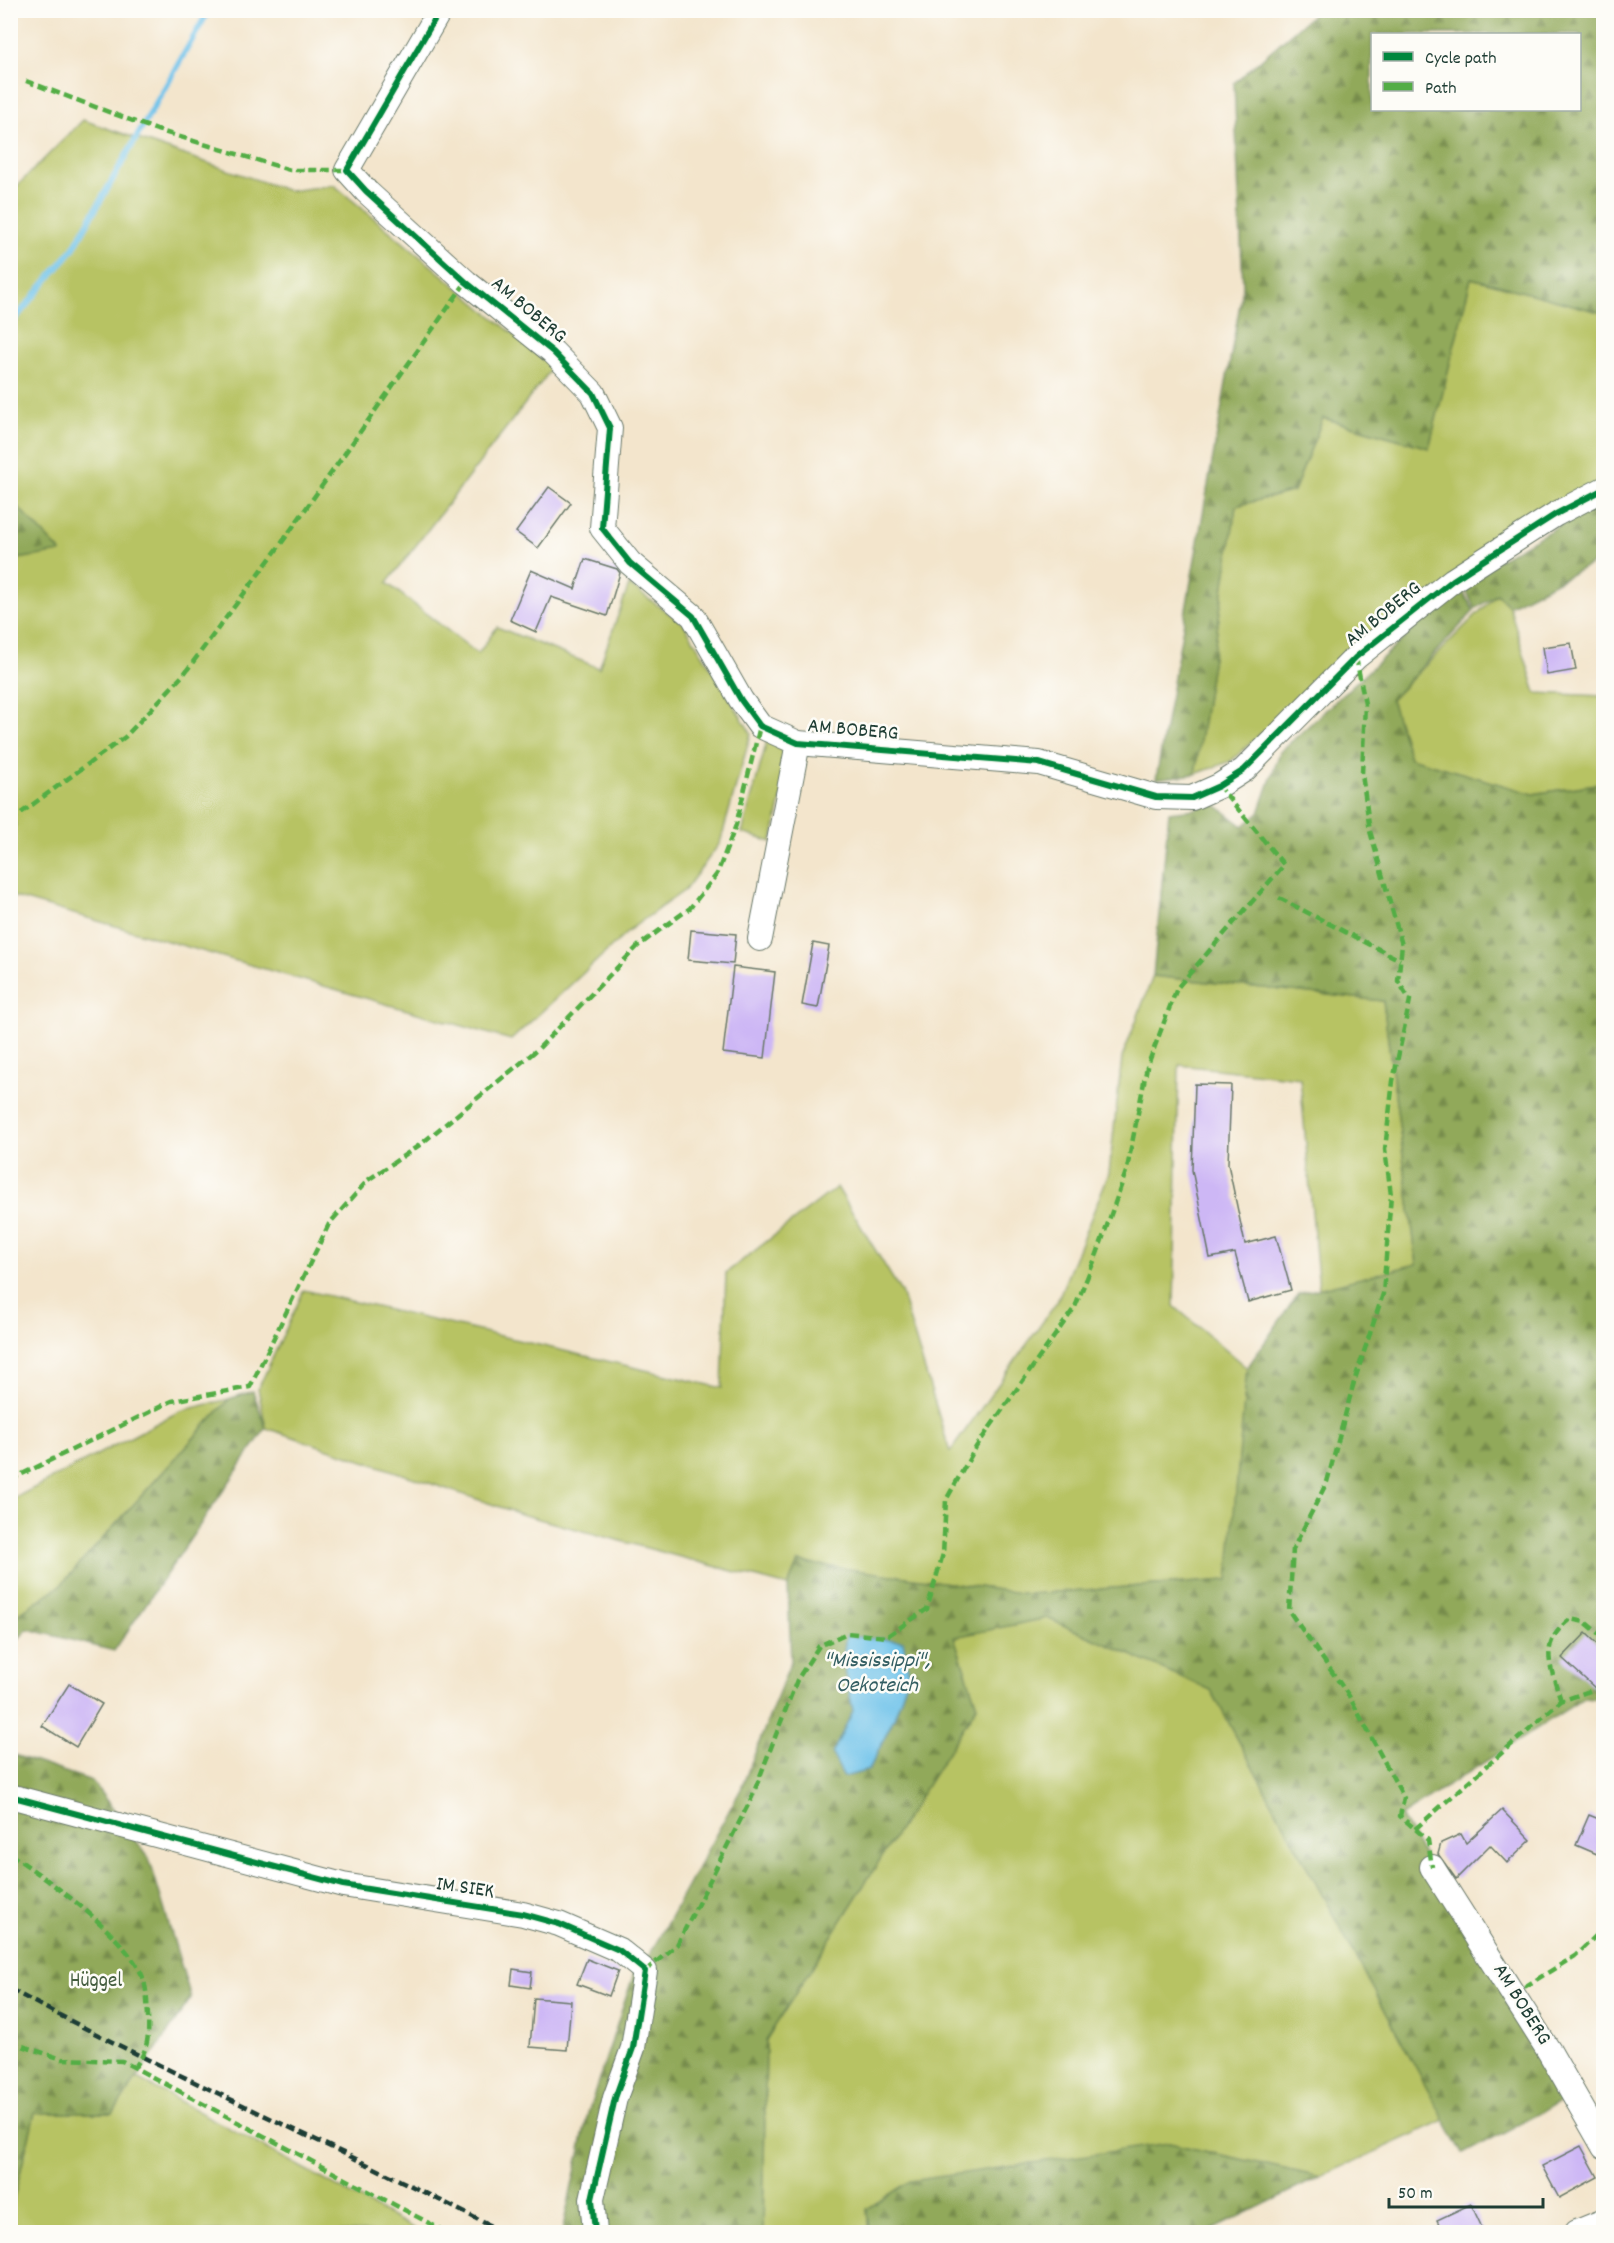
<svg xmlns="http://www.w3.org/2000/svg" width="1614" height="2243" font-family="Dekko,sans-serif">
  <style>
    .grass { fill: #b7c364; stroke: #6b804c; stroke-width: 1.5 }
    .forest { fill: url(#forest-firs); stroke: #587347; stroke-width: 1.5; fill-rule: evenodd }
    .water { fill: #6ec2ea; stroke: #46808f; stroke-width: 1.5 }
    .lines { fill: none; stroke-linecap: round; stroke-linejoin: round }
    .stream { stroke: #6ec2ea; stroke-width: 6 }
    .building { fill: #cdb7f5 }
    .minor-casing { stroke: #697869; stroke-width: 26 }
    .minor { stroke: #fff; stroke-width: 24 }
    .rail { stroke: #1f3d34; stroke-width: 4.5; stroke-dasharray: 9 4.5; stroke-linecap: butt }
    .quiet { stroke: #52ad45; stroke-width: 4.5; stroke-dasharray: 9 4.5; stroke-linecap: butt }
    .cycleway-casing { stroke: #fdfcf7; stroke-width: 10 }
    .cycleway { stroke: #00873e; stroke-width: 6 }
    .labels { text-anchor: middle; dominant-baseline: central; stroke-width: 5; stroke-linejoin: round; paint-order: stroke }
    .street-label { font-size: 21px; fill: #1f3d34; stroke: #fdfcf7 }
    .park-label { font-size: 21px; fill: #455e40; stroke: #fdfcf7 }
    .water-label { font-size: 22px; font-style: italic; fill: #335e62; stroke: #fdfcf7 }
  </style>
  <defs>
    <pattern id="forest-firs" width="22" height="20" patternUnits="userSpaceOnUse" patternTransform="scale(1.5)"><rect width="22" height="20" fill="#91a95a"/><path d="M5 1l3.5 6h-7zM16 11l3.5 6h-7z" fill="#768b4b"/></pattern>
  </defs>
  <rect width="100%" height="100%" fill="#fdfcf7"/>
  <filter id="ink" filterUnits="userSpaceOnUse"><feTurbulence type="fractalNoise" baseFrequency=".0167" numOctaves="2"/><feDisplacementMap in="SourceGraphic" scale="12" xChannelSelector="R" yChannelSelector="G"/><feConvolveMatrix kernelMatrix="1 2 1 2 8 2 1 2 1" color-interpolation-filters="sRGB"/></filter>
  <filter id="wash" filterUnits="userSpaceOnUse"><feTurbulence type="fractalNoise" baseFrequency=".008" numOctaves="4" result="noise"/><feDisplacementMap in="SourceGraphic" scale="24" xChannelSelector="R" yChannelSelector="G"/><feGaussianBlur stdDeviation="1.35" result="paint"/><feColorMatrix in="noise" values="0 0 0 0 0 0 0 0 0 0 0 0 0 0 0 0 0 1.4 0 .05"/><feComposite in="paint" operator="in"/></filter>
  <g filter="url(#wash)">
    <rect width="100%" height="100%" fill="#f3e5cc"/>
    <g class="grass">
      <path d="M83,120L289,191L334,185L553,367L387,583L478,654L497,627L599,668L629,585L684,624L751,733L720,843L685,890L632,928L511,1040L11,896V832L16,824L10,821L11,560L60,551L11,500V192Z"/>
      <path d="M1471,278L1603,313V480L1351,652L1231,761L1195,774L1236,506L1294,491L1323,418L1429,448Z"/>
      <path d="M1497,594L1509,606L1536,693L1603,696V783L1533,794L1410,758L1391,700Z"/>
      <path d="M768,737L780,744L788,767L772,842L742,833Z"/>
      <path d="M1153,976L1383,1001L1417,1264L1319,1289L1300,1078L1179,1065L1174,1306L1247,1368L1229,1580L1028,1594L798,1562L788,1586L524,1515L266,1428L258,1389L304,1290L722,1388L726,1273L837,1187L901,1292L950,1452L1057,1302L1109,1173L1122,1058Z"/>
      <path d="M229,1399L60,1586L11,1620V1500L180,1411Z"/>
      <path d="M1047,1618L1211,1690L1445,2120L1320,2177L1169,2143L867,2209L869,2232H763L766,2040L977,1706L954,1637Z"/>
      <path d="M137,2078L420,2232H11V2209L35,2113H113Z"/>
    </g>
    <g class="forest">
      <path d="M1318,10L1603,11V313L1471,278L1429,448L1323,418L1294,491L1236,506L1195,774L1156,779L1243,287L1234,83ZM1372,34H1580V110H1372Z"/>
      <path d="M10,500H11L61,552L11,560Z"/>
      <path d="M1603,501V558L1509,606L1497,594L1475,609L1463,584L1498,560Z"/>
      <path d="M1460,587L1474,611L1391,700L1410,758L1533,794L1603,783L1604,1700L1584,1698L1401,1816L1566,2099L1463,2154L1211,1690L1047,1618L954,1637L977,1706L766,2040L763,2232H562L588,2113L634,1973L650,1954L741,1789L791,1661L788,1586L798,1562L1028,1594L1228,1580L1247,1368L1298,1294L1417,1264L1383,1001L1153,976L1169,812L1195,809L1212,802L1243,826L1259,813L1280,752ZM909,1675L894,1718L869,1770L832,1754L853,1711Z"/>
      <path d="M253,1391L266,1428L114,1651L28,1629L11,1646V1620L13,1617L60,1586L229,1399Z"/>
      <path d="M11,1754L92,1781L149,1858L191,1998L113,2113H35L11,2209Z"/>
      <path d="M1169,2143L1320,2177L1208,2232H869L867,2209L910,2181Z"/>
    </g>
    <path class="water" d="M846,1636L903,1641L909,1675L894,1718L869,1770L844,1777L832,1754L853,1711L843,1658Z"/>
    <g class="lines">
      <path class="stream" d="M10,325L73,249L209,10"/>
    </g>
    <g id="blocks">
      <g class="building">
        <path d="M549,487L571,503L538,548L516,532Z"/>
        <path d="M585,559L617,569L620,573L607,616L551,597L536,632L510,620L531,570L575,589Z"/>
        <path d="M1571,643L1576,670L1547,675L1543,647Z"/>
        <path d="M691,930L736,934L733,964L688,960Z"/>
        <path d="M813,943L829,946L818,1008L802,1005Z"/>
        <path d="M733,967L775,972L765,1058L723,1053Z"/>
        <path d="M1195,1084L1231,1085L1228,1164L1245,1244L1276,1236L1291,1290L1248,1302L1235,1253L1210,1258L1192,1170Z"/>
        <path d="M1586,1633L1604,1650V1679L1595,1688L1562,1658Z"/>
        <path d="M69,1684L102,1704L76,1747L42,1726Z"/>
        <path d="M1502,1810L1531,1840L1507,1863L1490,1845L1456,1879L1438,1854L1441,1843L1461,1834L1466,1843Z"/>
        <path d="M1589,1815L1604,1821V1857L1576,1845Z"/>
        <path d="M587,1959L618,1971L609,1996L577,1984Z"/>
        <path d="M513,1969L532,1972L530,1988L511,1985Z"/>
        <path d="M534,1998L571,2001L567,2050L530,2047Z"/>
        <path d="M1581,2146L1598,2177L1559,2198L1542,2166Z"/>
        <path d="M1471,2204L1484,2232H1443L1437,2220Z"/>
      </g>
    </g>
  </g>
  <g filter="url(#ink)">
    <use href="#blocks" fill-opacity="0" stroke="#697869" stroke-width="1.5"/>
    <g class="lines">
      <g class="minor-casing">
        <g id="minor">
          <path d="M440,10L347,170L366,191L466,282L553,352L593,393L610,428L602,528L630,563L693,616L741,700L760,726L798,743L1039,763L1156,797L1192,798L1219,786L1244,770L1356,657L1453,580L1556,514L1604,489"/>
          <path d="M760,939L798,743"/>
          <path d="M10,1796L343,1885L523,1914L559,1924L619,1950L645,1971L633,2048L615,2098L592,2199L595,2232"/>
          <path d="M1432,1867L1549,2051L1604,2147"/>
          <path d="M1577,2232L1604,2221"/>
        </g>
      </g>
      <use href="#minor" class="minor"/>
      <path class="rail" d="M10,1989C171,2076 340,2147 502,2232"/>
      <g class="quiet">
        <path d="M26,81L157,130L290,170H347"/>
        <path d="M1356,657L1365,704L1362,774L1370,831L1402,945L1398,981L1410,1000L1393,1081L1385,1149L1391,1195L1383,1294L1354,1382L1327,1482L1293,1549L1289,1611L1349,1696L1404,1798L1400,1816L1428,1840L1432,1867"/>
        <path d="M10,821L125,737L184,674L278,548L466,282"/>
        <path d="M1279,898L1400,960"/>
        <path d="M10,1480L172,1401L250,1387L329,1224L368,1180L421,1144L538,1049L638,946L690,908L717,874L736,825L760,726"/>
        <path d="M1561,1701C1551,1666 1537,1645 1570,1619L1585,1622L1604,1638"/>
        <path d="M1415,1829L1561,1701L1604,1686"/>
        <path d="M10,1854C50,1881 117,1929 140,1971C147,1983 147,2002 148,2016C149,2037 148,2050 135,2067"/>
        <path d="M645,1971L677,1945L752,1797L797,1680L819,1646L847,1633L886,1637L927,1609L943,1554L946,1500L976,1447L1075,1307L1097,1254L1127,1169L1147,1067L1177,988L1284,865L1219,786"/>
        <path d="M1513,1994L1575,1956L1604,1928"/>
        <path d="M10,2042L62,2059L122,2061L446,2232"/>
      </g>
      <g class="cycleway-casing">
        <g id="cycleway">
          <path d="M440,10L347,170L366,191L466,282L553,352L593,393L610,428L602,528L630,563L693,616L741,700L760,726L798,743L1039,763L1156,797L1192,798L1219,786L1244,770L1356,657L1453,580L1556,514L1604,489"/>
          <path d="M10,1796L343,1885L523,1914L559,1924L619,1950L645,1971L633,2048L615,2098L592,2199L595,2232"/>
        </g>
      </g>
      <use href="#cycleway" class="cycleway"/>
    </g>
  </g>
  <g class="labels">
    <g class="street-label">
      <text transform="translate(528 311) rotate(40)">AM BOBERG</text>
      <text transform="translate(1384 615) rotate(-39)">AM BOBERG</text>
      <text transform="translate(853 731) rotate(5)">AM BOBERG</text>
      <text transform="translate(465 1889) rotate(8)">IM SIEK</text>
      <text transform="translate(1521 2005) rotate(58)">AM BOBERG</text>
    </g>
    <g class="park-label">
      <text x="96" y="1982">Hüggel</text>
    </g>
    <g class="water-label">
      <text x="877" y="1661">"Mississippi",<tspan x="877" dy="25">Oekoteich</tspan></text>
    </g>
  </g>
  <rect width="1614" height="2243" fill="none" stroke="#fdfcf7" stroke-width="36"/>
  <rect x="1371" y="33" width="210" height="78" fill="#fdfcf7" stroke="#a4b0a9" stroke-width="1.5"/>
  <rect x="1383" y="52" width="30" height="9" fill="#00873e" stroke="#a4b0a9" stroke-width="1.5"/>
  <text x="1425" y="63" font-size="18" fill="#1f3d34">Cycle path</text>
  <rect x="1383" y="82" width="30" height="9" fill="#52ad45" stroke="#a4b0a9" stroke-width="1.5"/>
  <text x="1425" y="93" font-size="18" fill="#1f3d34">Path</text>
  <path d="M1389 2198v9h154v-9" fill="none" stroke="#1f3d34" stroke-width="3"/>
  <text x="1398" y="2198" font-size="18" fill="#1f3d34" stroke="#fdfcf7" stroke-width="4.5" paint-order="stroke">50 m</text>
</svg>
